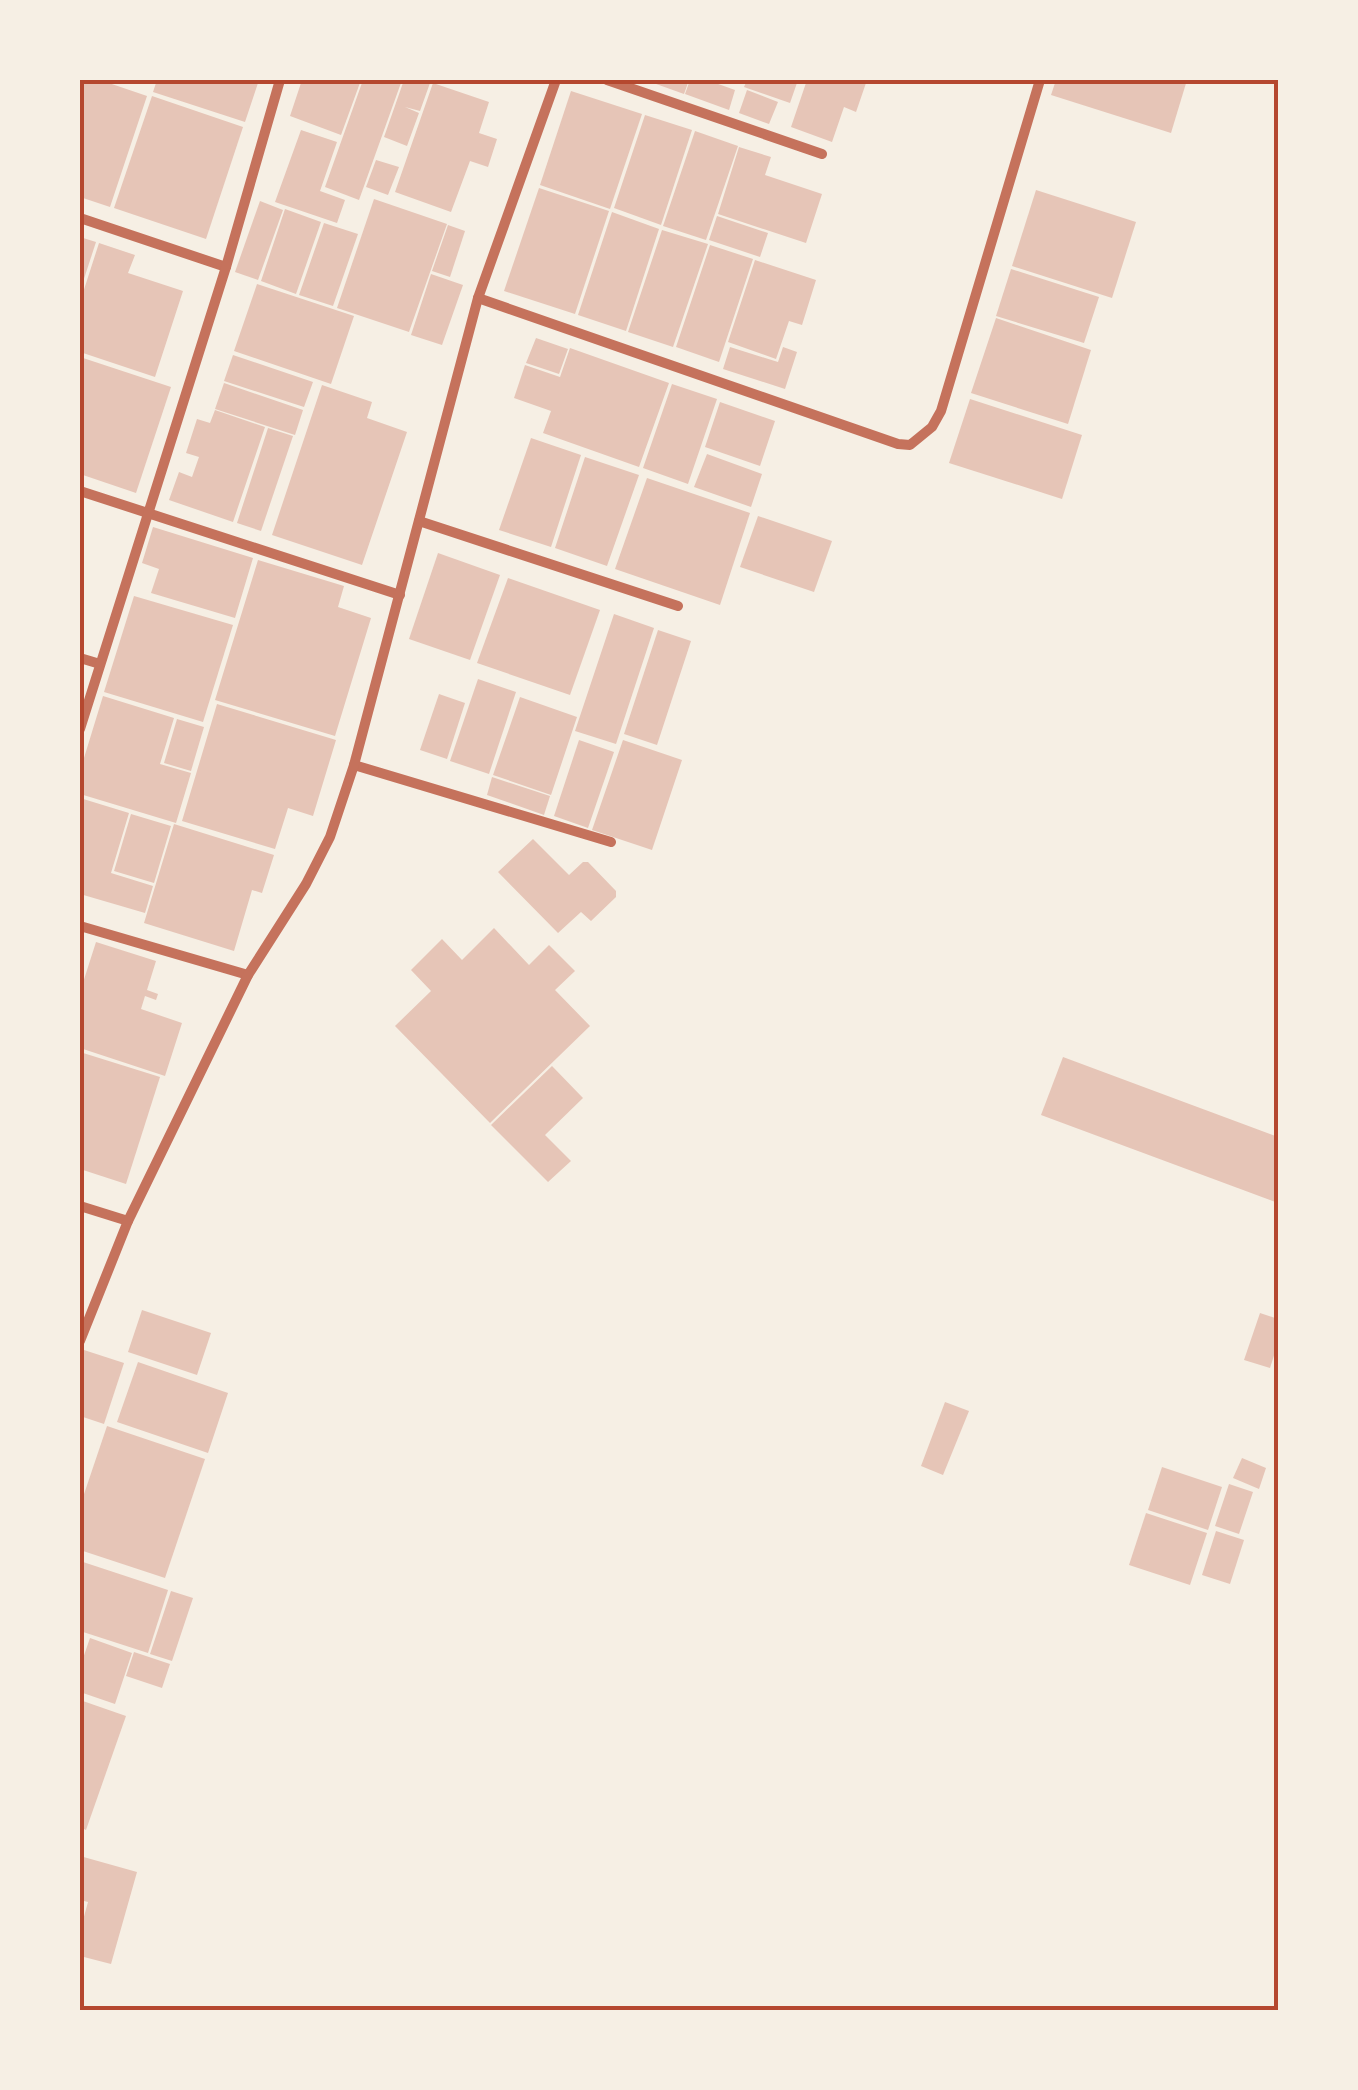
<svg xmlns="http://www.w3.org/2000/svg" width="1358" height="2090" font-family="Manrope,sans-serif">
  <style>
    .building { fill: #e6c5b7 }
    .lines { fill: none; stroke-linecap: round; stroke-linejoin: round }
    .minor { stroke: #c5725c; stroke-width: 10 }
    .neatline { fill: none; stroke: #b5482f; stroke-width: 4 }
  </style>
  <rect width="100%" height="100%" fill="#f6efe4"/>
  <g class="building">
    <path d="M80,80H100L147,96L110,207L80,197Z"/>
    <path d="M157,80H259L245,122L153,92Z"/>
    <path d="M302,80H361L341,135L290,116Z"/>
    <path d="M363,80H402L359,200L325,187Z"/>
    <path d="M404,80L430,83L420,111L405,107L419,113L407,146L384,137Z"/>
    <path d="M645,80H689L684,94Z"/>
    <path d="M690,80H707L735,90L729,110L685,94Z"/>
    <path d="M747,80H798L790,103L744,87Z"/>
    <path d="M807,80H867L856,112L844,107L832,142L791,127Z"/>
    <path d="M1056,80H1187L1171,133L1051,95Z"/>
    <path d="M433,83L489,102L479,133L497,139L488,167L470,161L451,212L395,192Z"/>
    <path d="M747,90L778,102L769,124L739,113Z"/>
    <path d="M571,91L642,114L610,209L540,185Z"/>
    <path d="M152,96L243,127L206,239L114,208Z"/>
    <path d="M645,115L692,130L661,225L614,208Z"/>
    <path d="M301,130L337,142L320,191L345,200L337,223L275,202Z"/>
    <path d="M695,131L738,146L706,240L663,226Z"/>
    <path d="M739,147L771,157L765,175L822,194L806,243L718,214Z"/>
    <path d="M376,160L399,167L388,195L366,187Z"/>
    <path d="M539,188L609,211L575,314L504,291Z"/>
    <path d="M1036,190L1136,222L1112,298L1012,266Z"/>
    <path d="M374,199L447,224L409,332L337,308Z"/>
    <path d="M260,201L283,210L258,280L235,272Z"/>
    <path d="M285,209L321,222L296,294L261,281Z"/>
    <path d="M612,212L659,229L626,331L578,315Z"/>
    <path d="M717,216L768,233L760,257L709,240Z"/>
    <path d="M324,223L358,234L333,306L299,295Z"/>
    <path d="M448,225L465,231L450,277L432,271Z"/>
    <path d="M662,230L708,244L673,347L628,332Z"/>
    <path d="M80,237L96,242L81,288H80Z"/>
    <path d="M99,243L135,255L128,273L183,291L155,377L80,352V302Z"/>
    <path d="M710,245L753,259L719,362L676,347Z"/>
    <path d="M755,260L816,280L802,325L789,321L776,359L728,342Z"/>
    <path d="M1011,269L1099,297L1084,343L996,316Z"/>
    <path d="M431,274L463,285L442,345L411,335Z"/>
    <path d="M257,284L354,316L331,384L234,351Z"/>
    <path d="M996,318L1091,350L1068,424L971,393Z"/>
    <path d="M536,338L568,349L559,374L526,363Z"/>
    <path d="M730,347L778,362L783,347L797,352L785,389L723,369Z"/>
    <path d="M570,348L669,383L639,467L543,433L551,411L514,398L525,365L560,377Z"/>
    <path d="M233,355L313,382L304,407L224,381Z"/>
    <path d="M80,357L171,387L136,493L80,474Z"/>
    <path d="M224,383L303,410L295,435L215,409Z"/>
    <path d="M672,384L717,399L688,484L643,468Z"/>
    <path d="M322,385L372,402L367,418L407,432L362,565L272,535Z"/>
    <path d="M970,399L1082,435L1062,499L949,463Z"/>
    <path d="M720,402L775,421L760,466L705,447Z"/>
    <path d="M215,410L265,427L233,522L169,500L179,472L192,477L199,457L186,453L197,419L210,423Z"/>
    <path d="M268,428L293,436L261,531L237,523Z"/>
    <path d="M531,438L581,455L551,547L499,530Z"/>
    <path d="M707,454L762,474L751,507L694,487Z"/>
    <path d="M585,457L639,475L607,566L555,548Z"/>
    <path d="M647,478L750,513L720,605L615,569Z"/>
    <path d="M758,516L832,541L814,592L740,567Z"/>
    <path d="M153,527L253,558L235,618L151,593L159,569L142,563Z"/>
    <path d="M438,553L500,575L470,660L409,639Z"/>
    <path d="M258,560L344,586L338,607L371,618L335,736L215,700Z"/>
    <path d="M508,578L600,610L570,695L477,663Z"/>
    <path d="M134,596L233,625L203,722L104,692Z"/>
    <path d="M614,614L654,628L616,744L575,731Z"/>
    <path d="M658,630L691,641L657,745L624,734Z"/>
    <path d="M478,679L516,692L489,774L450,761Z"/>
    <path d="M439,694L465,703L447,759L420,750Z"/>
    <path d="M103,696L174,718L160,764L191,773L176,823L80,794V771Z"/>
    <path d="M520,697L577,717L551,795L493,775Z"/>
    <path d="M217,704L336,740L313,816L288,808L275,849L182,821Z"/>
    <path d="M177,719L204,727L191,771L164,763Z"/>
    <path d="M579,740L614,752L588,828L554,816Z"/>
    <path d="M623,740L682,760L652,850L592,830Z"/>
    <path d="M492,777L550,796L544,815L487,795Z"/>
    <path d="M80,798L129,813L111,873L153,886L145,913L80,894Z"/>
    <path d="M131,814L171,826L154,883L114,871Z"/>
    <path d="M174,824L274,855L262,893L252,890L234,951L144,923Z"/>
    <path d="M533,839L569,875L583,862H588L616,891V897L591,921L581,912L558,933L498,872Z"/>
    <path d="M494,928L529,965L549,945L575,971L555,990L590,1026L490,1123L395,1026L431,991L411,970L442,939L462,960Z"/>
    <path d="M96,942L156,961L147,990L158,994L156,1000L145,996L141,1009L182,1023L165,1076L80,1048V992Z"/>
    <path d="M80,1052L160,1077L126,1184L80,1169Z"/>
    <path d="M1063,1057L1278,1137V1203L1041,1115Z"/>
    <path d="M552,1066L583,1098L545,1135L571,1161L548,1182L491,1125Z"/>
    <path d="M142,1310L211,1333L197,1375L128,1352Z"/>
    <path d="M1260,1313L1278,1319V1343L1270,1368L1244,1360Z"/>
    <path d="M84,1350L124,1363L104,1424L80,1416V1362Z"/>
    <path d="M138,1362L228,1393L208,1453L117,1422Z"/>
    <path d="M945,1402L969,1411L943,1475L921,1466Z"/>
    <path d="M107,1426L205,1459L165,1578L80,1550V1506Z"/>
    <path d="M1242,1458L1266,1468L1259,1489L1233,1478Z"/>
    <path d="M1162,1467L1222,1487L1208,1530L1148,1510Z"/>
    <path d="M1229,1484L1253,1492L1239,1534L1215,1526Z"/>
    <path d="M1146,1513L1207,1533L1190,1585L1129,1565Z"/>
    <path d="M1216,1531L1244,1540L1230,1584L1202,1575Z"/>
    <path d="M80,1561L168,1590L148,1653L80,1631Z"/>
    <path d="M171,1591L193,1598L172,1661L150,1654Z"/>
    <path d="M90,1638L132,1653L115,1704L80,1692V1667Z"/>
    <path d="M134,1652L170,1664L162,1688L126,1676Z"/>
    <path d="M80,1700L126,1716L86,1830L80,1827Z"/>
    <path d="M80,1856L137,1872L111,1964L80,1956V1931L88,1902L80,1900Z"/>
  </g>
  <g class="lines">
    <g class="minor">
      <path d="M607,80L822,154"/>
      <path d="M80,218L226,267"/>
      <path d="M478,298L898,444L910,445L932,427L941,411L1040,80"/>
      <path d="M80,491L400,595"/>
      <path d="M419,521L678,606"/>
      <path d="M80,658L100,664"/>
      <path d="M80,729L226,267L280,80"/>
      <path d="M354,765L611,842"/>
      <path d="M80,926L248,975"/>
      <path d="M80,1206L128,1221"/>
      <path d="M80,1341L128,1221L248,975L306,884L330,837L354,765L478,298L556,80"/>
    </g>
  </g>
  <rect width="1358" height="2090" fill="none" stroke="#f6efe4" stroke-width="165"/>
  <rect x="82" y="82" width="1194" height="1926" class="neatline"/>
</svg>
